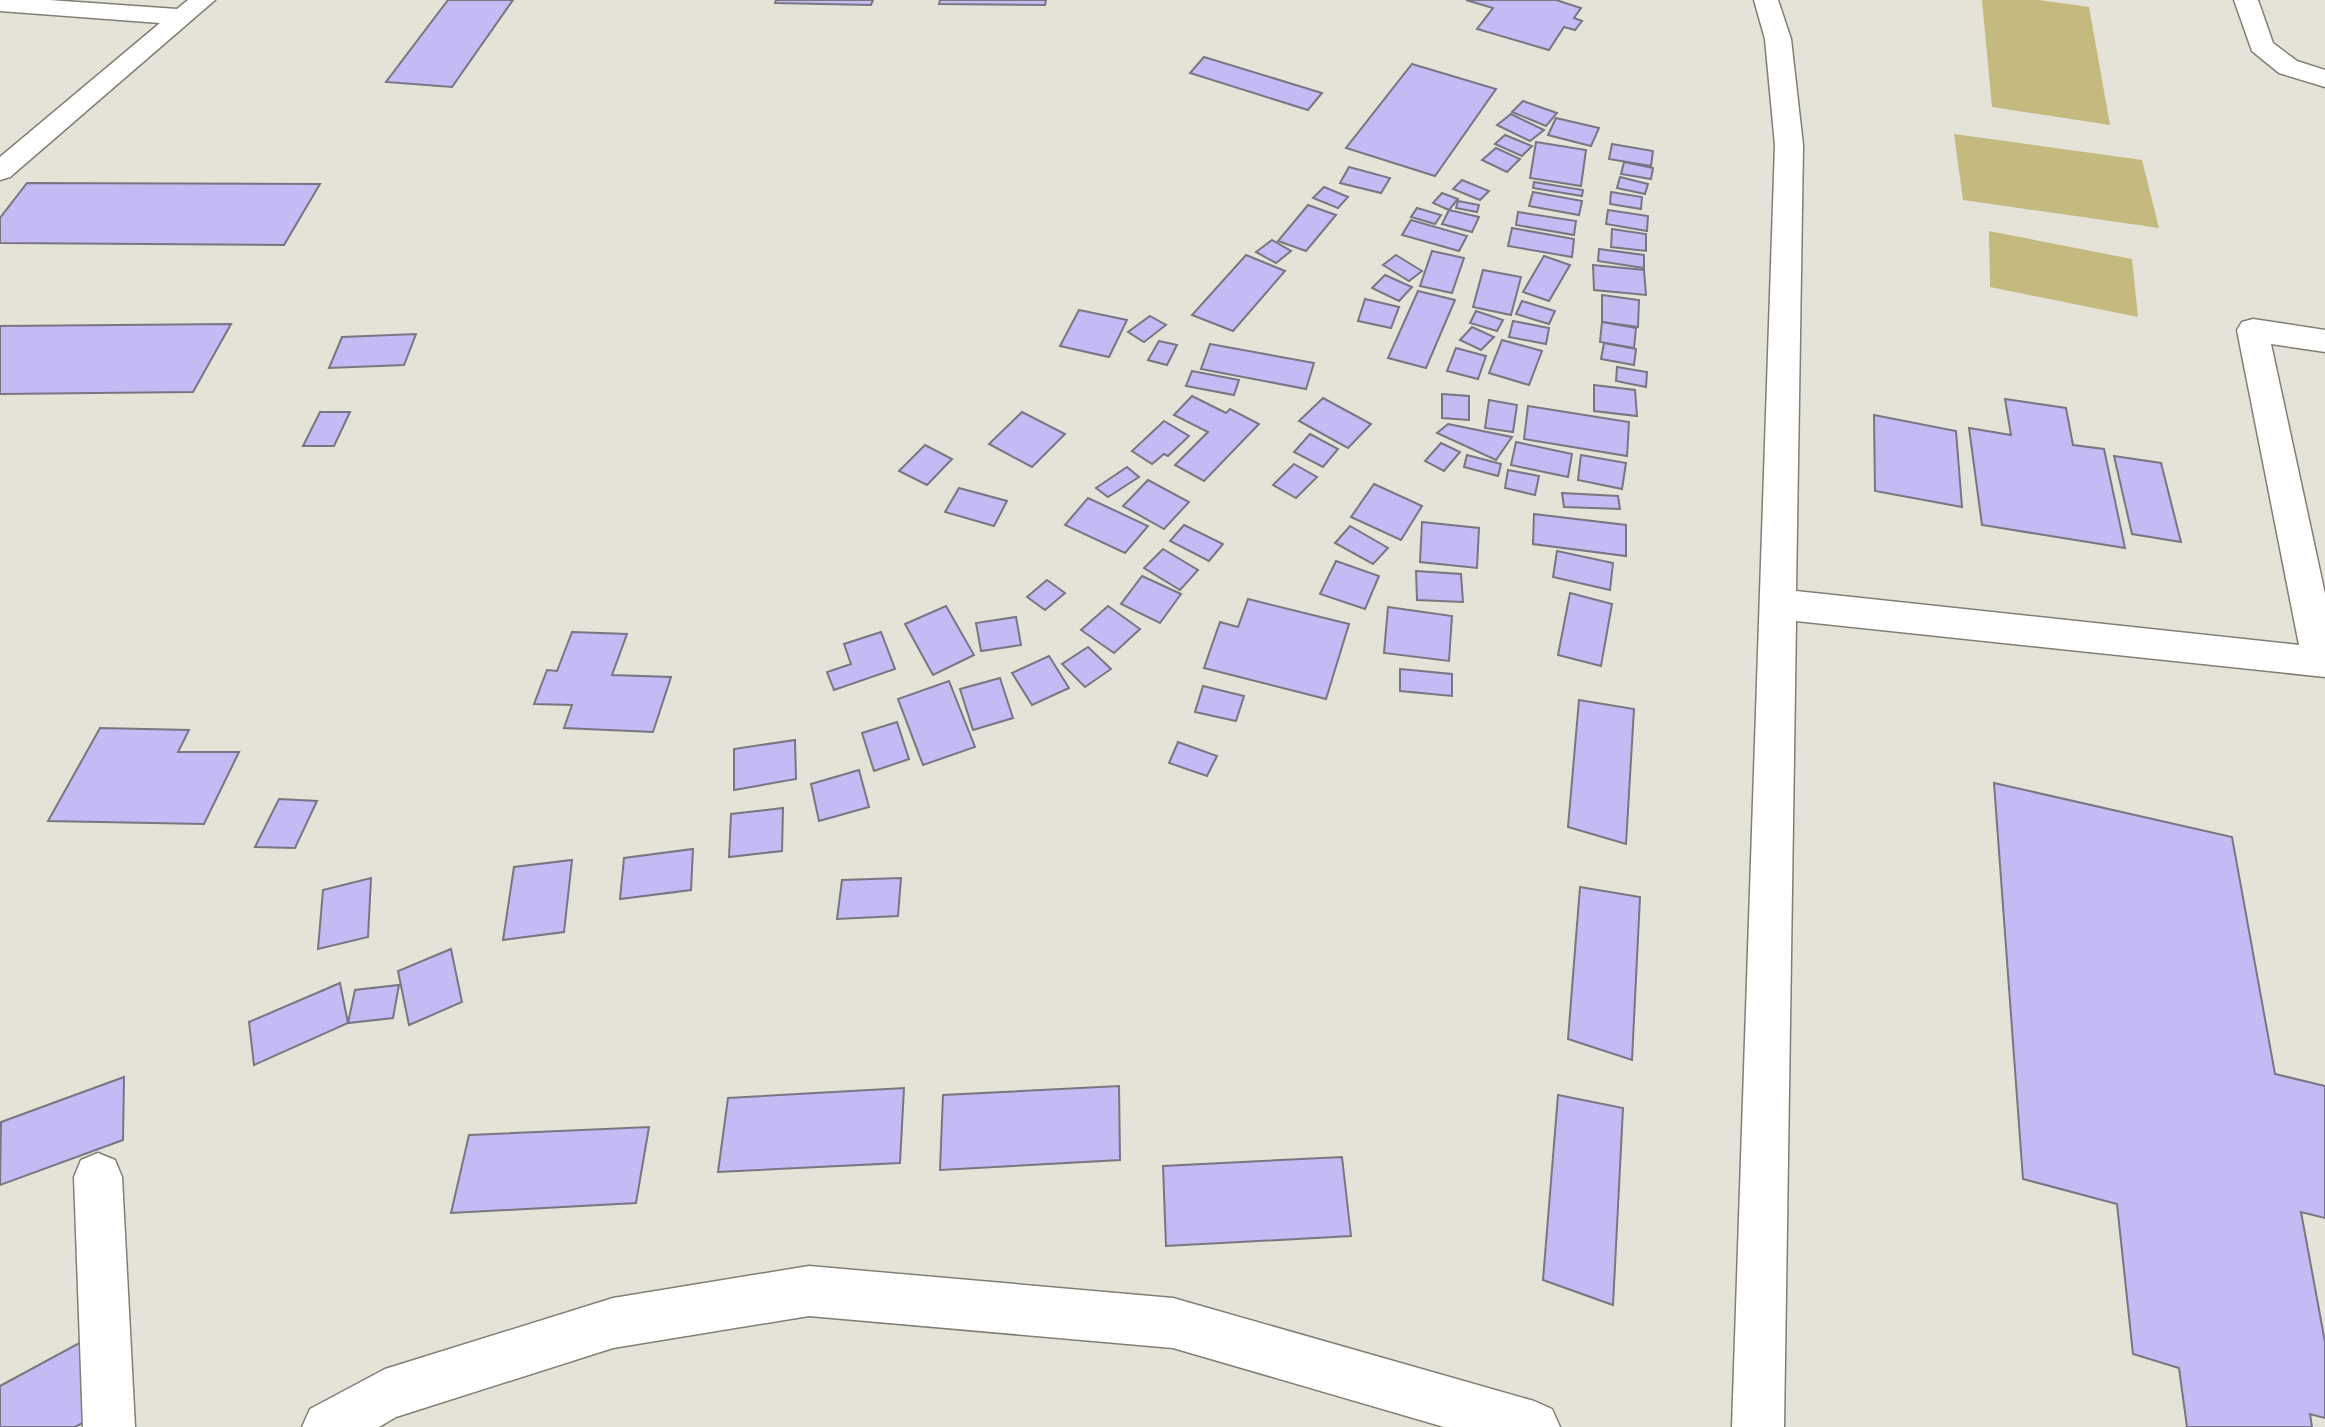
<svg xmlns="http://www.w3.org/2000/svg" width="2325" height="1427" font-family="'Asap Condensed',sans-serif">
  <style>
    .green { fill: #c4b97f }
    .building { fill: #c4baf4; stroke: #787681; stroke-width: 2 }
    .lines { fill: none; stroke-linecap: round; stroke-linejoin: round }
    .minor-casing { stroke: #817f74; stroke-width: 3 }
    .minor { fill: #fff; fill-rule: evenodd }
  </style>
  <rect width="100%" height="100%" fill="#e5e3d7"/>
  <g class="green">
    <path d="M1982,0H2039L2089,7L2110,125L1992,107Z"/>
    <path d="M1954,134L2142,160L2159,228L1963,200Z"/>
    <path d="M1989,231L2132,259L2138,317L1990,287Z"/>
  </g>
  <g class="building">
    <path d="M448,0H513L452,87L386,82Z"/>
    <path d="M776,0H873L871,5L775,3Z"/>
    <path d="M940,0H1046L1045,5L939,4Z"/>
    <path d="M1466,0H1556L1581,8L1574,18L1582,21L1575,30L1564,27L1549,50L1477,29L1493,8Z"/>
    <path d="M1204,57L1322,93L1308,110L1190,73Z"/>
    <path d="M1412,64L1496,89L1435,176L1346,148Z"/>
    <path d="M1523,101L1557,113L1546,126L1512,112Z"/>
    <path d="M1511,114L1544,130L1530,141L1497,125Z"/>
    <path d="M1556,118L1599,128L1591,146L1548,135Z"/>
    <path d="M1505,135L1532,146L1522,156L1495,144Z"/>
    <path d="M1536,142L1586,150L1581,186L1530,178Z"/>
    <path d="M1612,144L1653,151L1651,166L1609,159Z"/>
    <path d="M1496,148L1520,159L1507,172L1482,160Z"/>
    <path d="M1624,162L1653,168L1651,179L1621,174Z"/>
    <path d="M1349,167L1390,178L1381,193L1340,183Z"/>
    <path d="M1620,177L1648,184L1645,194L1617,188Z"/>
    <path d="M1462,180L1489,191L1480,200L1453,189Z"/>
    <path d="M1534,182L1583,190L1582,196L1533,188Z"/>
    <path d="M27,183L320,184L284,245L0,243V218Z"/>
    <path d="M1324,187L1348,197L1338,208L1313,198Z"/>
    <path d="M1533,192L1582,201L1579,215L1529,206Z"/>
    <path d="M1611,192L1642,197L1641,209L1610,204Z"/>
    <path d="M1442,193L1458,199L1449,210L1433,203Z"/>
    <path d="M1458,201L1479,205L1477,212L1456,208Z"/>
    <path d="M1308,205L1336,215L1306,251L1278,241Z"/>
    <path d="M1417,208L1441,215L1435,224L1411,217Z"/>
    <path d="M1449,210L1479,217L1472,232L1442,224Z"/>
    <path d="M1608,210L1648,216L1647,231L1606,224Z"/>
    <path d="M1518,212L1576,221L1574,235L1516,225Z"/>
    <path d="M1411,220L1467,236L1459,251L1402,235Z"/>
    <path d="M1512,228L1574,239L1572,257L1508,246Z"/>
    <path d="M1612,229L1646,234V251L1611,247Z"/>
    <path d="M1272,240L1291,251L1276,263L1256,252Z"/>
    <path d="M1599,249L1644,255V268L1598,261Z"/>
    <path d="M1432,251L1464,258L1452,293L1420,286Z"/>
    <path d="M1246,255L1285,271L1233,331L1192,315Z"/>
    <path d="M1396,255L1422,271L1409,281L1383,265Z"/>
    <path d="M1544,256L1570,265L1549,301L1523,292Z"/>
    <path d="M1593,265L1644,270L1646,295L1594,290Z"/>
    <path d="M1483,270L1521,277L1511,315L1473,307Z"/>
    <path d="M1385,275L1412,287L1399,301L1372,288Z"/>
    <path d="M1418,291L1455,300L1426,368L1388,358Z"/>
    <path d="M1602,295L1639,300L1638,327L1602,322Z"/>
    <path d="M1365,299L1399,307L1391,328L1358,321Z"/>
    <path d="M1522,301L1555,311L1549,324L1516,314Z"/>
    <path d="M1079,310L1127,320L1109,357L1060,346Z"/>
    <path d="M1476,311L1503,320L1497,331L1470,323Z"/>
    <path d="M1150,316L1166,325L1144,342L1128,332Z"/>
    <path d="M1513,321L1549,328L1546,344L1509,337Z"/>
    <path d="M1602,322L1636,328L1634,348L1600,342Z"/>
    <path d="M231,324L193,392L0,394V326Z"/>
    <path d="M1472,327L1494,337L1481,350L1460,340Z"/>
    <path d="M416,334L404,365L329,368L342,337Z"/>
    <path d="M1502,340L1542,351L1529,385L1489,373Z"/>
    <path d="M1159,341L1177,345L1167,365L1148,360Z"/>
    <path d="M1604,343L1636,349L1634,365L1601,359Z"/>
    <path d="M1210,344L1314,363L1306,389L1201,369Z"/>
    <path d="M1456,348L1486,356L1478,379L1447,371Z"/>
    <path d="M1617,367L1647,372L1646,387L1616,381Z"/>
    <path d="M1192,371L1239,380L1234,395L1186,386Z"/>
    <path d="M1594,385L1635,390L1637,416L1594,411Z"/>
    <path d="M1442,394L1469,396V420L1442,418Z"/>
    <path d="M1192,396L1226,413L1230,409L1259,424L1204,481L1175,465L1208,432L1174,415Z"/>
    <path d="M1323,398L1371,424L1348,448L1299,421Z"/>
    <path d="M2005,399L2066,408L2073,445L2104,449L2125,548L1982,525L1969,428L2011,435Z"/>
    <path d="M1489,400L1517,405L1513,432L1485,428Z"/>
    <path d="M1528,406L1629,422L1627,456L1524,439Z"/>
    <path d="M320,412H350L334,446H303Z"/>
    <path d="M1022,412L1065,434L1032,467L989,444Z"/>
    <path d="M1874,415L1956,431L1962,507L1875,491Z"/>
    <path d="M1164,421L1189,436L1168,456L1164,454L1152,464L1132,451Z"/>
    <path d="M1448,424L1512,437L1496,460L1437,433Z"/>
    <path d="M1310,434L1338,449L1323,467L1294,452Z"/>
    <path d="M1516,442L1572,454L1568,477L1511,465Z"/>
    <path d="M1441,443L1460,452L1444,471L1425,461Z"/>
    <path d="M925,445L952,459L927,485L899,471Z"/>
    <path d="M1467,455L1501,464L1498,476L1464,467Z"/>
    <path d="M1581,455L1626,463L1622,489L1578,480Z"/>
    <path d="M2114,456L2161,463L2181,542L2132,534Z"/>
    <path d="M1294,464L1317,477L1296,498L1273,485Z"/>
    <path d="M1127,467L1139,477L1108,497L1096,488Z"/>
    <path d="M1508,470L1539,476L1535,495L1505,488Z"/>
    <path d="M1148,480L1189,502L1164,529L1123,506Z"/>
    <path d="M1374,484L1422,506L1401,540L1351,517Z"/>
    <path d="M959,488L1007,501L994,526L945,512Z"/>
    <path d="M1562,493L1618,496L1620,509L1564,507Z"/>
    <path d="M1088,498L1148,526L1125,553L1065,525Z"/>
    <path d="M1534,514L1626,525V556L1533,544Z"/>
    <path d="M1422,522L1479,528L1477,568L1420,562Z"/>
    <path d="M1184,525L1223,544L1209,561L1170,541Z"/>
    <path d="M1350,526L1388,548L1373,564L1335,543Z"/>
    <path d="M1163,549L1198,570L1180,590L1144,568Z"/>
    <path d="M1557,551L1613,563L1610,590L1553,577Z"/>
    <path d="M1336,561L1379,576L1365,609L1320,594Z"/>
    <path d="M1416,571L1461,574L1463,602L1417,600Z"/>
    <path d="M1142,576L1181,594L1160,623L1121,604Z"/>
    <path d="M1047,580L1065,593L1045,610L1027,597Z"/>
    <path d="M1570,593L1612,604L1601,666L1558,655Z"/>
    <path d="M1248,599L1349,624L1326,699L1204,668L1220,622L1238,627Z"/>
    <path d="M946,606L974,655L933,675L905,624Z"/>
    <path d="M1108,606L1140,629L1114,653L1081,630Z"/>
    <path d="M1388,607L1452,616L1449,661L1384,653Z"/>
    <path d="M1016,617L1021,645L981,651L976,623Z"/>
    <path d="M572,632L627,634L612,675L671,677L653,732L564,728L572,705L534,704L547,670L557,671Z"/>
    <path d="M881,632L895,669L834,690L827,672L851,664L844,644Z"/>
    <path d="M1088,647L1111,669L1085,687L1062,664Z"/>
    <path d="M1049,656L1069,688L1032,705L1012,673Z"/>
    <path d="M1400,669L1452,674V696L1400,691Z"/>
    <path d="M1000,678L1013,718L973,730L960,689Z"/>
    <path d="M949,681L975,747L923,765L898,699Z"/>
    <path d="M1203,686L1244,696L1236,721L1195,712Z"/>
    <path d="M1579,700L1634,709L1626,844L1568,827Z"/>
    <path d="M897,722L909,759L874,771L862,733Z"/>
    <path d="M100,728L189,730L178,752H239L204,824L48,821Z"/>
    <path d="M795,740L796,779L734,790V749Z"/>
    <path d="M1178,742L1217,756L1207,776L1169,763Z"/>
    <path d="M859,770L869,807L819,821L811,784Z"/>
    <path d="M1994,783L2232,837L2275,1074L2325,1086V1218L2301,1212L2325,1342V1418L2310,1414L2312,1427H2187L2179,1368L2133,1354L2117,1204L2023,1179Z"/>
    <path d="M279,799L317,801L295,848L255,847Z"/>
    <path d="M783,808L782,851L729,857L731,814Z"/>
    <path d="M693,849L691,890L620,899L624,858Z"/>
    <path d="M572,860L564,932L503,940L514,867Z"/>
    <path d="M371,878L368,937L318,949L323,890Z"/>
    <path d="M901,878L898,916L837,919L842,880Z"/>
    <path d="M1580,887L1640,897L1632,1060L1568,1039Z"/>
    <path d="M451,949L462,1002L409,1025L398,971Z"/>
    <path d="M340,983L348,1023L254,1065L249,1022Z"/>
    <path d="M399,985L393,1018L348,1023L355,990Z"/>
    <path d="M124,1077L123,1140L0,1185L1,1122Z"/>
    <path d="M1119,1086L1120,1160L940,1170L943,1095Z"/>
    <path d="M904,1088L900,1163L718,1172L728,1098Z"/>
    <path d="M1558,1095L1623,1108L1613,1305L1543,1280Z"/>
    <path d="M649,1127L636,1203L451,1213L469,1135Z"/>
    <path d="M1342,1157L1351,1236L1166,1246L1163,1166Z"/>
    <path d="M83,1341L94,1417L75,1427H0V1386Z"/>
  </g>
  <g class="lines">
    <g class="minor-casing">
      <g id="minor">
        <path d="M0,0H49L177,9L188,0H215L10,177L0,180V157L160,23L0,11Z"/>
        <path d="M1754,0H1778L1791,39L1803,145L1796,591L2299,645L2237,330L2242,322L2253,319L2325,330V352L2271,344L2325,594V677L1796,621L1784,1427H1732L1775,145L1765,39Z"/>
        <path d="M2234,0H2258L2273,43L2297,61L2325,70V87L2279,73L2252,51Z"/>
        <path d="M98,1153L115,1160L122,1177L135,1427H83L74,1177L81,1160Z"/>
        <path d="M809,1266L1173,1298L1534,1401L1552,1409L1560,1427H1444L1173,1348L809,1316L613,1348L396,1417L379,1427H302L310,1409L385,1369L613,1298Z"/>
      </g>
    </g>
    <use href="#minor" class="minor"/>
  </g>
</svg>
